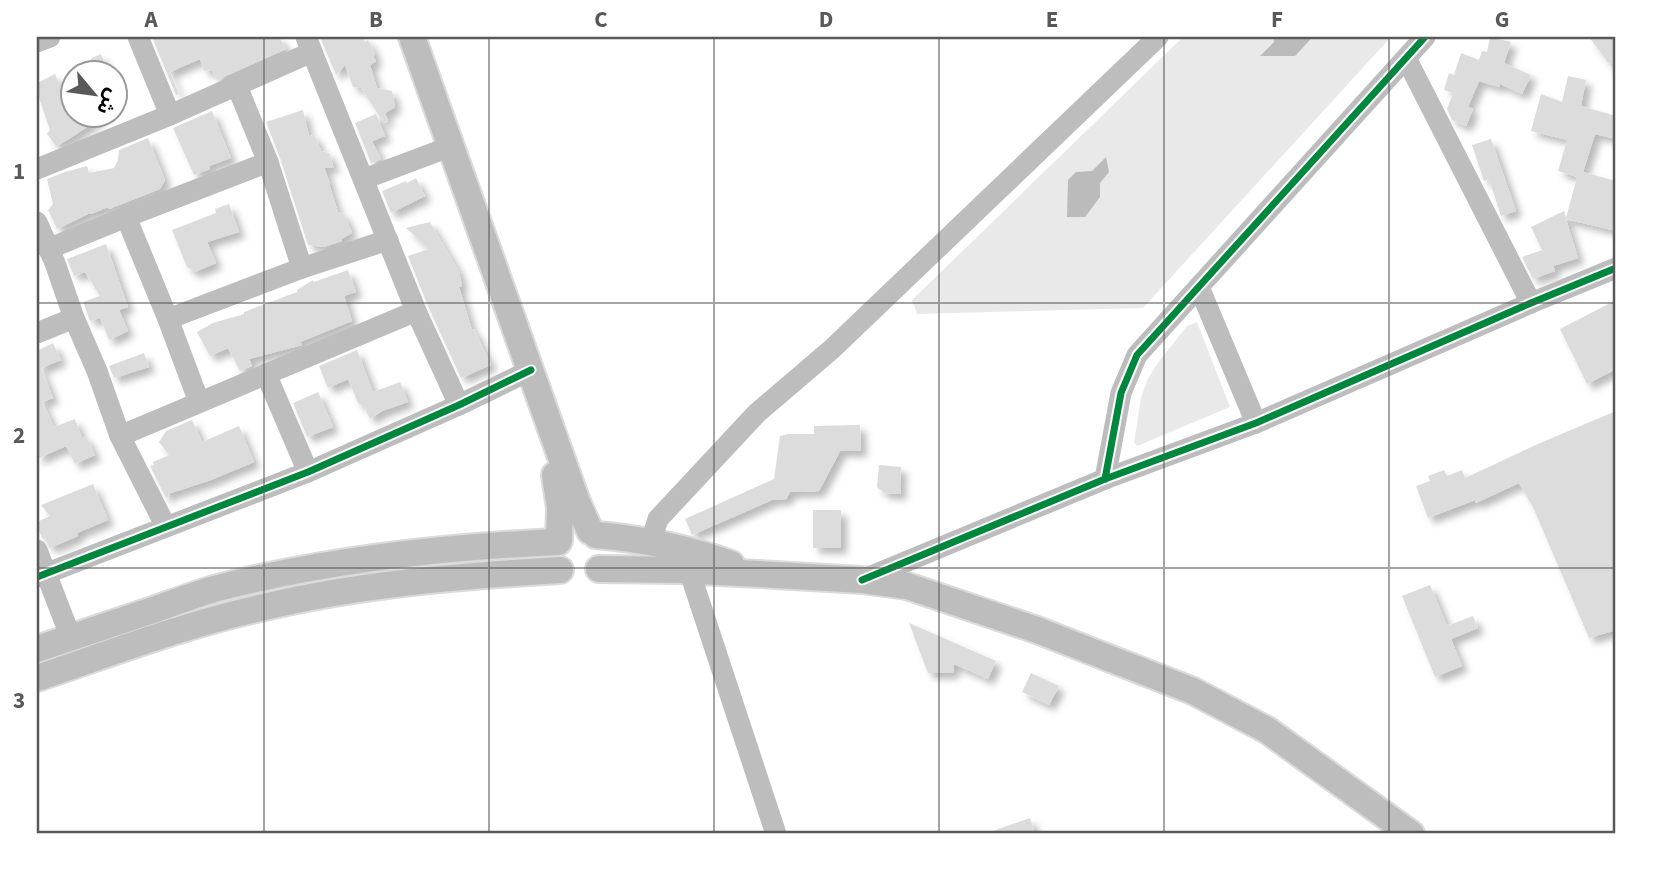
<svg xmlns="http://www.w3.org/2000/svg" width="1653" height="871" font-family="'Source Sans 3','Noto Sans Arabic',sans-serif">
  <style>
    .green { fill: #e9e9e9 }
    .water { fill: #bbb }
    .building { fill: #dcdcdc; filter: url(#shadow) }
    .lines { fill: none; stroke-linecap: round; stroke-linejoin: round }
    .major-casing { stroke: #dbdbdb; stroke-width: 30 }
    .minor { stroke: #bdbdbd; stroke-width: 21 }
    .major { stroke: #bdbdbd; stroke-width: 26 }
    .cycleway-casing { stroke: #fff; stroke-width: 11 }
    .cycleway { stroke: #00873e; stroke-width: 7 }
    .grid { fill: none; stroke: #595959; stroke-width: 2; stroke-opacity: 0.55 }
    .neatline { fill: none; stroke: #595959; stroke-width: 2.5 }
    .grid-label { font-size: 23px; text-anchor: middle; font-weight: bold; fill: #595959 }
  </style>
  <defs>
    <filter id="shadow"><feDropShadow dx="6" dy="6" stdDeviation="3.5" flood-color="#0004"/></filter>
  </defs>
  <rect width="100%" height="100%" fill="#fff"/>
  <g class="green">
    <path d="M1183,37H1391L1143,308L917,314L912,300Z"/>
    <path d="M1197,322L1230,407L1137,446L1134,442L1141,398L1147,381L1157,364L1187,326Z"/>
  </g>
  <g class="water">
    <path d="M1274,37H1310V40L1295,56H1260L1274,42Z"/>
    <path d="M1106,157L1109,172L1100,183V197L1085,217H1067L1068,180L1076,172L1092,171Z"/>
  </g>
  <g class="building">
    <path d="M152,37H279L286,49L217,80L212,70L204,71L200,59L170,72L179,94L176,95Z"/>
    <path d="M320,37H363L365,42L368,40L375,54L373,57L376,61L370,65L377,88L392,91L395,107L385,113L388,121L384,123L361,88L353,87L345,65L336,75Z"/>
    <path d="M1490,37L1511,42L1504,63L1531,75L1522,94L1500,84L1499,87L1479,81L1468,107L1473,109L1466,126L1452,120L1447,109L1453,93L1444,90L1449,73L1454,75L1461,53L1479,60L1482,51L1487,52Z"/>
    <path d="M1589,37H1616V73Z"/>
    <path d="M101,54L109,74H81L92,58Z"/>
    <path d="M55,74L73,116H103L69,139L56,146L47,134L50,130L37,92V83Z"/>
    <path d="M1568,76L1586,80L1581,106L1616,116V139L1595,134L1583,172L1616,181V231L1566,219L1578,258L1553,266L1555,271L1533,279L1522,257L1542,250L1531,227L1564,211L1566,218L1577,177L1558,171L1567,140L1531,131L1541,94L1562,102Z"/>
    <path d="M303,110L309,136L314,134L321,151L329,153L334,168L324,167L330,184H329L338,212L344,214L352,233L341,239L342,241L324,247L308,245L280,158L266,122Z"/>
    <path d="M212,111L231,158L209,166L210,169L194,175L173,128Z"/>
    <path d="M376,114L385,136L372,141L381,159L371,163L355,123Z"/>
    <path d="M148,138L165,180L160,189L109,209L108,207L91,214L90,213L57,229L48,210L53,204L47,179L65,172L87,166L89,173L114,168L118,160L119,150Z"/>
    <path d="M1491,139L1516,211L1501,216L1489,179L1484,181L1472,145Z"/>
    <path d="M416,178L425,196L391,213L382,191L406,181L407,183Z"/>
    <path d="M229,204L239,232L207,242L216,263L195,272L187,267L172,230L216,213L215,209Z"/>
    <path d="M430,222L459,272L462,286L459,287L472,330L474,329L491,365L461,378L428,306L408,256L429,249L406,228Z"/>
    <path d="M106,244L128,307L119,310L128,331L109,340L100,318L90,321L83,302L100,296L85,272L74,276L67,259Z"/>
    <path d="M348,270L356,292L344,296L352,321L300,342L302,345L249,359L252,366L240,371L228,348L210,356L197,332L213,323L244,314V312L297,292V290L313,280L314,282Z"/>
    <path d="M1616,300V369L1587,384L1560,329Z"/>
    <path d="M53,343L61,360L41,368L53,398L42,402L54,427L75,419L82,438L86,436L95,455L75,464L66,446L37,459V351Z"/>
    <path d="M357,350L373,392L400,382L408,402L382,411L370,419L364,406L358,403L348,379L328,388L319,366Z"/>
    <path d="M144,353L149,367L114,378L109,366Z"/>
    <path d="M318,392L333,427L307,437L293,403Z"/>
    <path d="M1616,411V630L1589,638L1533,507L1519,483L1476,503L1475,500L1428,518L1416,486L1430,481L1428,476L1444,470L1447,476L1462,470L1465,478L1540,443Z"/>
    <path d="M192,420L202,442L239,426L254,462L211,480L168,494L169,497L166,498L150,466L154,465L153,462L169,455L159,442L166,431Z"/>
    <path d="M860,425L861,451H840L819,491L790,492L786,499L772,500L692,535L685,519L774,479L780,436L788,434H814V426Z"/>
    <path d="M879,465L901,467L900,486L901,494L885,493L877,487Z"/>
    <path d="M93,484L108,520L77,533L78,536L50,548L46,540L42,538L37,526V522L50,516L41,505Z"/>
    <rect x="813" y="510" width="28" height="38"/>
    <path d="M1430,585L1447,626L1473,616L1478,628L1451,639L1462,666L1435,677L1402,596Z"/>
    <path d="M909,623L996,661L988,679L954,664L953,673H928Z"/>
    <path d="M1031,673L1059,686L1049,705L1022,692Z"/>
    <path d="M1030,818L1035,834H991L990,832Z"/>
  </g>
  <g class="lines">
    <g class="major-casing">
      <g id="major">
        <path d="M412,37L577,502L590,531"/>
        <path d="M555,475L560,508L559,540"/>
        <path d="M596,535C643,539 687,548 731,564"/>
        <path d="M599,569L679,570L759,574L862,580L907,586L1037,630L1193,691L1267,730L1411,834"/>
        <path d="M37,649C76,636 114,623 153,610C173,603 194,595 214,589C326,560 442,547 558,542"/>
        <path d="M37,678C111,653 184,625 260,608C359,584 459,576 560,570"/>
      </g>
    </g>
    <g class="minor">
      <path d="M138,37L170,115"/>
      <path d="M306,37L416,311L459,405"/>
      <path d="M37,42L50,37"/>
      <path d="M1406,58L1531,303"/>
      <path d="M237,86L268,162L302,268"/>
      <path d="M37,169L170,115L312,52"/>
      <path d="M364,179L452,146"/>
      <path d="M126,217L168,319L199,402"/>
      <path d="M37,222L55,263L74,318L97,371L120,436L166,527"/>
      <path d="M48,249L126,217L268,162"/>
      <path d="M1199,287L1256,423"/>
      <path d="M168,319L302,268L388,240"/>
      <path d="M37,333L74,318"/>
      <path d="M266,374L308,472"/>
      <path d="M120,436L416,311"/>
      <path d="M1105,479L1121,393L1137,355L1425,37"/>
      <path d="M651,542L658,519L757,413L832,349L1158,37"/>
      <path d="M37,550L71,638"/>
      <path d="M689,570L776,834"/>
      <path d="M37,577L308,472L459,405L531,370"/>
      <path d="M862,580L1105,479L1256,423L1531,303L1616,268"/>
    </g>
    <use href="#major" class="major"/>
    <g class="cycleway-casing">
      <g id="cycleway">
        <path d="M1105,479L1121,393L1137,355L1425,37"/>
        <path d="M37,577L308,472L459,405L531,370"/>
        <path d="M862,580L1105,479L1256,423L1531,303L1616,268"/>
      </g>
    </g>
    <use href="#cycleway" class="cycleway"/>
  </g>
  <path class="grid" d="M264,37V834M489,37V834M714,37V834M939,37V834M1164,37V834M1389,37V834M37,303H1616M37,568H1616"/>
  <rect width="1653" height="871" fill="none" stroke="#ffffff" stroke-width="77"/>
  <g transform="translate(94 94) rotate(119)"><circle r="33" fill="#ffffff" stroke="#999999" stroke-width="2"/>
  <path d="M0-5L12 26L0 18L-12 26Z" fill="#595959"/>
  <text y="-10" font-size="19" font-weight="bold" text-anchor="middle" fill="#000000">ش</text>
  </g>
  <rect x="38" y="38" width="1576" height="794" class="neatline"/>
  <g class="grid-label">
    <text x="151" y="27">A</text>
    <text x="376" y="27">B</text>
    <text x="601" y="27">C</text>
    <text x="826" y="27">D</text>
    <text x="1052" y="27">E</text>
    <text x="1277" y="27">F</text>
    <text x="1502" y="27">G</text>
    <text x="19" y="179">1</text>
    <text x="19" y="443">2</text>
    <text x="19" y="708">3</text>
  </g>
</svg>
